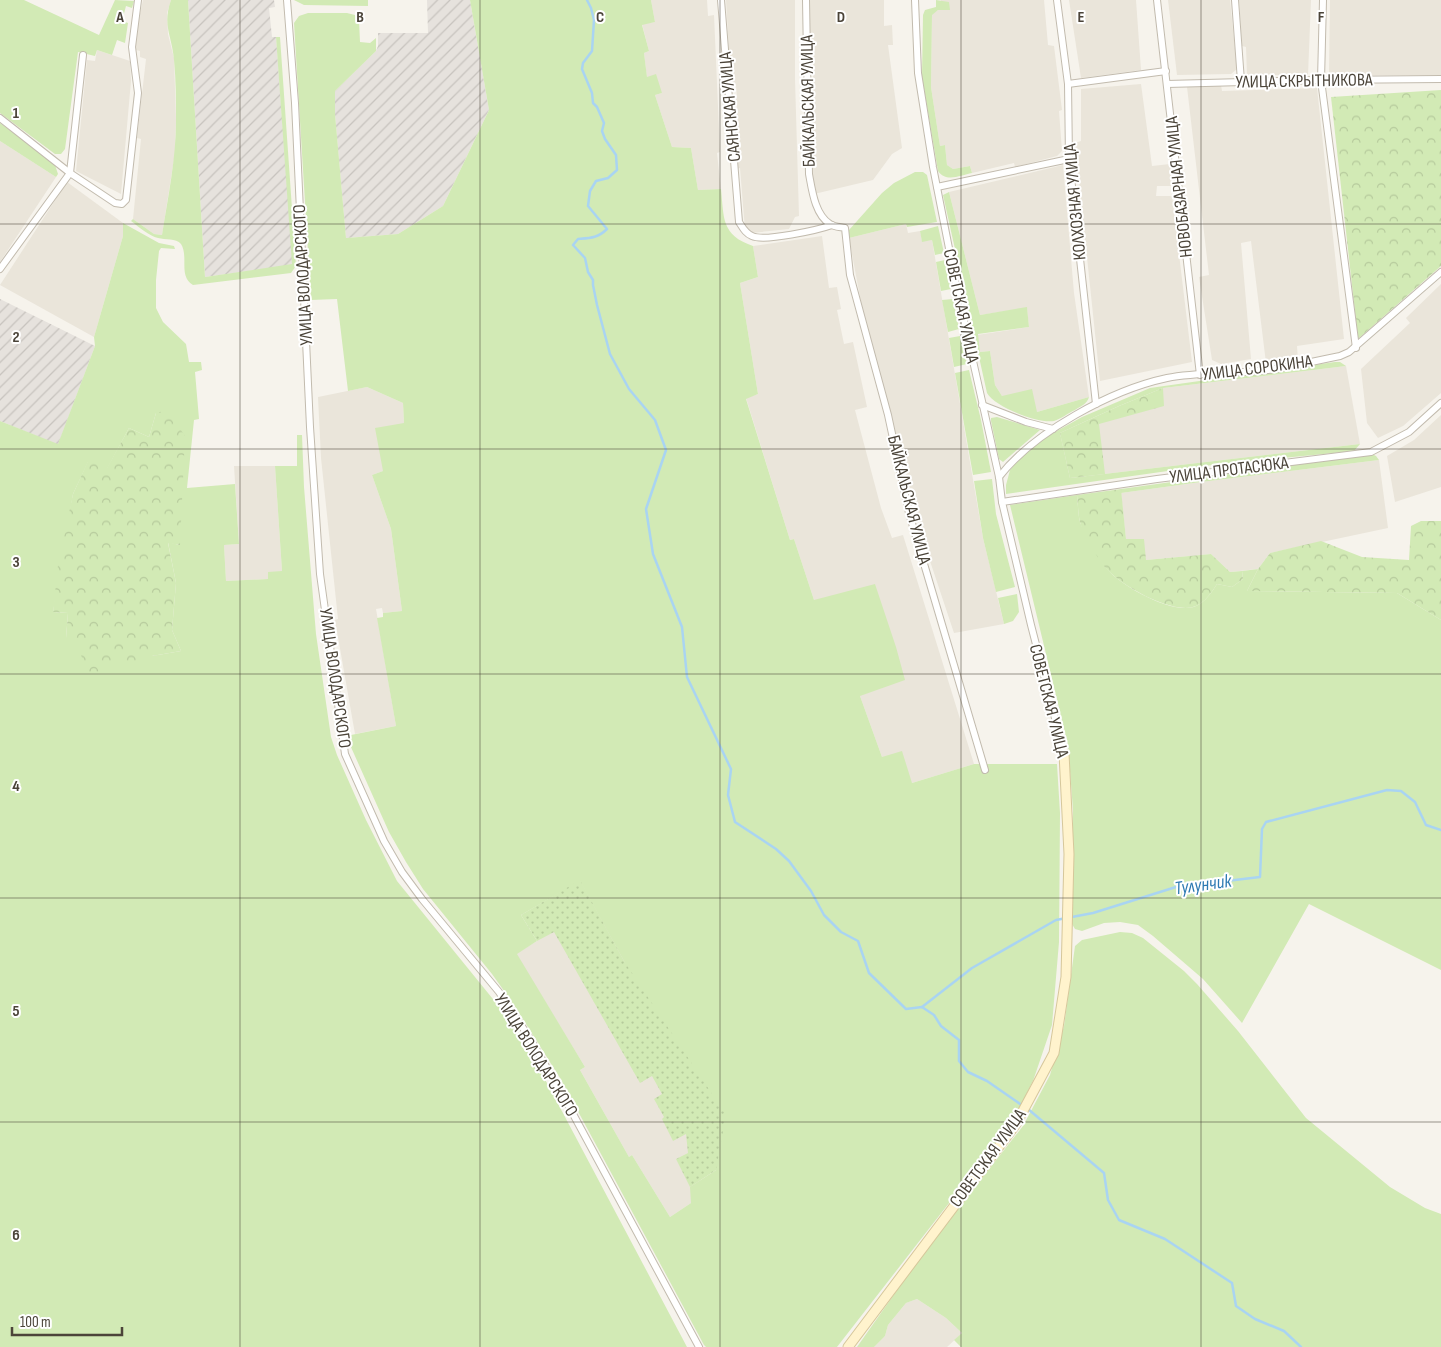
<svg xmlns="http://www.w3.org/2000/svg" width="1441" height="1347" font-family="'Sofia Sans Condensed',sans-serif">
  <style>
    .residential { fill: #eae5da }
    .industrial { fill: url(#industrial-furrows) }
    .grass { fill: #d2eab5; fill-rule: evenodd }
    .forest { fill: url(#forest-crowns) }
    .garden { fill: url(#garden-dots) }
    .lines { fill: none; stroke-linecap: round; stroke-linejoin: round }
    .stream { stroke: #a9d4f2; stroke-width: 2.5 }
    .street-casing { stroke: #c2bbae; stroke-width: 8 }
    .secondary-casing { stroke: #d6c79b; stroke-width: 11 }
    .street { stroke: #fff; stroke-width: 6 }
    .secondary { stroke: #fff3cd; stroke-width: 9 }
    .grid { fill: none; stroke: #4b4439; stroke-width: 1; stroke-opacity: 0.55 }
    .labels { text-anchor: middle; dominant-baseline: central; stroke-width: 4; stroke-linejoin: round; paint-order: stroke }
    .street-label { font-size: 18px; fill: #4b4439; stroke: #fff }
    .water-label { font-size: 19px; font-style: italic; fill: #2e7ab2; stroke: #fff }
    .grid-label { font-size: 16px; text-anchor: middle; font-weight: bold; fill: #4b4439; stroke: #fff; stroke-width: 4; stroke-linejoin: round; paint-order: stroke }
  </style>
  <defs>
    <pattern id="industrial-furrows" width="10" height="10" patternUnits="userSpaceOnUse" patternTransform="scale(1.25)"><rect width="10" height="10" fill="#e6e2dd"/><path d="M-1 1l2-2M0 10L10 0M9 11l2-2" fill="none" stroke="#c7c3be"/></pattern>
    <pattern id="forest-crowns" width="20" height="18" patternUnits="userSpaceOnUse" patternTransform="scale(1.25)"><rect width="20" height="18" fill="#d2eab5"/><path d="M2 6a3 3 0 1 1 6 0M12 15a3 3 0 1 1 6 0" fill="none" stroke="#b6ca9c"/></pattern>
    <pattern id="garden-dots" width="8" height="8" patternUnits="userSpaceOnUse" patternTransform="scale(1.25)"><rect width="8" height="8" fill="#d2eab5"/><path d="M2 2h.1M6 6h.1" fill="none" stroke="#b6ca9c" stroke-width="1.8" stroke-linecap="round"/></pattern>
  </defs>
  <rect width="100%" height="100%" fill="#f6f3ec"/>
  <g class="residential">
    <path d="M143,0H171L167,13L168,34L174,58L176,120L175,153L162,235L154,234L133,219L141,139L137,138L146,59L140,57V51L132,49Z"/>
    <path d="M651,0H707L708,16L714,15L720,152L717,153L721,189L698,190L691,148L672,147L655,95L662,93L647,78L644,53L649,51L642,24L655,22Z"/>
    <path d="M726,0H795V79L799,216L795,217L789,229L751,233L745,230L740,168L737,169L733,111L737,110V103H735L734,98L737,97L736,85H731Z"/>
    <path d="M810,0H884V26L892,25L893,45H888L902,148L892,154L873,180L814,194L812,153L813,64L810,63Z"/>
    <path d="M941,0H1044L1048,45L1054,46L1062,110L1059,111L1062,151L1057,156L1015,167L1014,163L972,173L970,166L953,169L947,165L945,145L940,146L931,87L932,14L938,10Z"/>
    <path d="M1069,0H1136L1141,70L1081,78Z"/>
    <path d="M1168,0H1230L1237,69L1231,74L1177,75Z"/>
    <path d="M1239,0H1311L1308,75H1247L1246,47L1242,46Z"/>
    <path d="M1330,0H1441V75H1329Z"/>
    <path d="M97,50L130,61L131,81L121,194L76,171L87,60L95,61Z"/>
    <path d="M1141,84L1152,166L1170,164L1172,186H1157L1156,196H1172L1192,362L1100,381L1075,143L1081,141V89Z"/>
    <path d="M1221,85L1222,91L1317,88L1344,339L1297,346L1298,360L1266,363L1251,241L1241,243L1251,359L1221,364L1212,360L1199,277L1209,275L1187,87Z"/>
    <path d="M0,141L56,177L0,262Z"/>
    <path d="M1063,165L1074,293L1089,397L1037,412L1002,396L995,385L990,351L980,352L977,335L1029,327L1027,308L980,315L949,192Z"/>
    <path d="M67,182L123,223V236L94,337L0,285Z"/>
    <path d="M906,224L908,233L920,231L922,241L932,240L983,538L1004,624L954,633L926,549L863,313L849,238Z"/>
    <path d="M822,236L829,288L837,287L841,309L837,310L844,344L853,342L867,407L855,410L881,508L892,538L903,535L974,764L912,783L882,757L860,696L814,600L794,539L790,540L746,398L758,394L740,283L758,277L753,246Z"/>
    <path d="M1441,284V393L1403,426L1378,438L1367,423L1361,369L1410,323L1406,318Z"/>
    <path d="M1346,366L1360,444L1070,478L1060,433L1163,388Z"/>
    <path d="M367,387L403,403L404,423L383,471L372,475L391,529L402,611L383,613L382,608L376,609L396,726L355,734L335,620L338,619L321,458L318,397Z"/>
    <path d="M1441,415V487L1395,502L1387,456L1414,440Z"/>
    <path d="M1379,460L1388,528L1270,553L1258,569L1230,572L1211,554L1146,560L1126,539L1121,493L1201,482Z"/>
    <path d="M234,466H275L282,571L269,579L226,581L224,545L239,544Z"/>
    <path d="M580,880L726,1115L691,1203L670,1217L632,1155L629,1157L580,1070L585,1067L516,954L537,941Z"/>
    <path d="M917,1299L946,1318L962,1333L947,1347H874L885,1336L888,1325L906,1303Z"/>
  </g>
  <g class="industrial">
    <path d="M188,0H274L275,7L269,8L272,37H276L293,265L205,277Z"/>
    <path d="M427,0H470L489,110L443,206L398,234L346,238L335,114V91L376,51L378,46V33H428Z"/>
    <path d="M0,299L95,346L58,445L0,421Z"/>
  </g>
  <g class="grass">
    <path d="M0,0H24L99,35L115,0L134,1L132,8L126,6L122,21L128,23L125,43L117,40L112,55L97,50L95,56L78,52L65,149L61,154H55L0,113Z"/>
    <path d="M171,0H188L205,277L292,264L276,37H280L296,266L291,273L193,285C178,276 189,257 181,244C176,238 165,240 158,238C149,236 139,227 131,221L133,219L154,234L162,235C168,197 176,159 176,121C176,101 176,80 174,60C172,35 162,26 171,0Z"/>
    <path d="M294,0H368V6L304,5Z"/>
    <path d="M470,0H651L655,22L642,25L649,51L644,53L647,77L656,74L662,93L655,95L672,147L691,148L698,190L721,189C724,218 721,235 753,246L758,277L740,283L758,394L746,399L790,540L794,539L814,600L875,584L896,647L905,680L860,696L882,757L902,751L912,783L974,764H1057L1060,813L1059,942L1052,1025L1033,1081L1012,1122L837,1347H706L704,1345L560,1078L514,1005L492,974L423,889L406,862L389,832L346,736L396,726L377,618L383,617V613L402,611L391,529L372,475L383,471L375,428L404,423L403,403L367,387L348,391L337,299L311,300L294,23L299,16L308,13H347L355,15L359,20L360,42L370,43L376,38V51L335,91V114L346,238L398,234L443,206L489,110ZM580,881L624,961L716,1170L690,1187L691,1203L670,1217L632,1155L629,1157L580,1070L585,1067L517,954L537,941L521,915Z"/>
    <path d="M936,0L949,2L950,10H938L932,15L931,87L940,146L945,145L947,165L953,169L970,166L972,173C961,175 946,183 938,171L922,77L923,15L925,10L936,7Z"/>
    <path d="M0,123L54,162L58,174L56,177L0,141Z"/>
    <path d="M915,172H923L927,175L937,222L907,227L906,224L849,238V230L882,193L894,183Z"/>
    <path d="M949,192L980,315L1027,307L1029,327L978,334L980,352L990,351L995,385L1002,396L1032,389L1037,412L1089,397C1087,404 1081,406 1075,410C1068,413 1061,419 1054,421C1038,424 995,407 987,393L943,195Z"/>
    <path d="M123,223L159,243L174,246L175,249L161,248L159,251L156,280V308L163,322L186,344L189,362H201L202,370L195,372L199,419L194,420L187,488L235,484L239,544L224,545L226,581L268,579V572L282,571L275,466H297V435H302L304,487L316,634L331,737L337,755L366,820L397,881L501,1009L547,1083L687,1347H0V421L58,444L95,346L94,337L123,236ZM156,413L179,545L168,542L176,583L172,630L181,651L152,656L75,638H66L68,613L53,612L73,494L88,462L107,469L129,428L149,437Z"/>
    <path d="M938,226L944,253L935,255L932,240L922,242L920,231Z"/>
    <path d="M945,260L951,289L941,291L936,262Z"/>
    <path d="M953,299L959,329L948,332L942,300Z"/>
    <path d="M960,336L967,364L954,367L949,338Z"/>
    <path d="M1335,362H1340L1346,366L1163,388L1119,406L1060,433L1070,478L1360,444L1354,451L1203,466L1006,494V485L1010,470L1021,457L1046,437L1082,417L1150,388Z"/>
    <path d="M969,370L981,420L991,472L973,475L955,373Z"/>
    <path d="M997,417L1040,430L1003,462L999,459L991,421V418Z"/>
    <path d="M1372,454L1376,456L1379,460L1201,482L1121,493V489Z"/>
    <path d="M992,479L996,514L1015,587L996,592L983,538L974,481Z"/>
    <path d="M1077,495C1078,504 1078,514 1080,522C1083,531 1101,562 1107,569C1121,586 1174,616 1196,606C1205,602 1212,592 1217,584L1232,587L1243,579L1242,571L1258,569L1247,591L1397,593L1441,620V970L1309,904L1242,1023L1203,979L1153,936L1138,925L1120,922L1104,923L1082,931L1075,929L1072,924L1073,810L1068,745L1010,505Z"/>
    <path d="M1017,594L1019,612L1013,621L1004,624L998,598Z"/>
    <path d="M1120,932L1132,933L1143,938L1184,971L1197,984L1238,1031L1306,1118L1390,1187L1425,1208L1441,1214V1347H961L954,1340L962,1333L946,1318L917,1299L906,1303L888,1325L885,1336L874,1347H857L900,1286L956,1211L1023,1126L1050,1075L1064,1026L1075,946L1082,940Z"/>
  </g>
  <g class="forest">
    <path d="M1441,90V266L1358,339L1331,97Z"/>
    <path d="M1163,388L1164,406L1099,424L1105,474L1070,478L1060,433L1119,406Z"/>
    <path d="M167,410L185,436L180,545L168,543L176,583L172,630L181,651L152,656L88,675L75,638H66L68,613L53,612L58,565L73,494L88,461L107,468L129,428L149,437L156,413Z"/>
    <path d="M1121,489L1126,539H1144L1146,560L1211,554L1230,572L1242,571L1243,579L1232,587L1217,584C1212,592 1205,602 1196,606C1173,616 1118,584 1104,566C1095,553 1084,538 1080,522C1078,514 1078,504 1077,495Z"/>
    <path d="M1421,521H1441V620L1397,593L1247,591L1258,569L1270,553L1321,541L1362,557L1409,560L1411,526Z"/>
  </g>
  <path class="garden" d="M580,880L624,961L726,1115L716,1170L690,1187L676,1159L688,1153L686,1134L673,1141L662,1119L664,1117L654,1099L662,1094L652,1076L640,1083L554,932L537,941L521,915Z"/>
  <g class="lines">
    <g class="stream">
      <path d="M587,0L591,8L594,20L592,51L583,63L582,69L592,93L593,103L597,107L604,123L602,131L605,139L616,155L617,170L608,178L596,181L590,191L588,206L607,229C598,238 590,238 578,239L573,245L585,258L588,272L593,280V285L597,305L610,354L629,389L655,420L666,450L646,509L653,554L682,627L687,677L731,769L728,795L735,822L776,849L789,861L811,891L824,915L841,932L858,941L869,973L906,1009L922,1007L934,1015L941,1026L959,1040V1061L968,1072L987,1081L1023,1106"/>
      <path d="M922,1007L972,968L1056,920L1093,913L1176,887L1260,877L1262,829L1266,822L1387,790L1401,791L1415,802L1426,825L1441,830"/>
      <path d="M1028,1109L1104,1173L1108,1200L1119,1220L1165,1239L1232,1283L1236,1306L1255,1319L1284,1331L1301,1347"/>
    </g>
    <g class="street-casing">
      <g id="street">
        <path d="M287,0L295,103L310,427L320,574L345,754L384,841L402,872L422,899L499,992L529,1037L566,1101L699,1347"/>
        <path d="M721,0L739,222C743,228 745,233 752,236C764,242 818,230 832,225"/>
        <path d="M806,0L809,174C812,190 815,215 830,224C834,227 841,227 845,228L850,275L888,415L909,513L985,770"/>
        <path d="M915,0L918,73L933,167L958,294L999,477L1002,502L1031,625L1064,753"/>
        <path d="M1057,0L1068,84L1069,159L1096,404"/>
        <path d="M1157,0L1200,375"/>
        <path d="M1235,0L1241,81"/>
        <path d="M1323,0L1321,80L1356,348"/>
        <path d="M1068,84L1166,71"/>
        <path d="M1167,84L1321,80L1441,79"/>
        <path d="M0,118L70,173L115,203L122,204L126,200L138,93L132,47L138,0"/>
        <path d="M937,187L1069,159"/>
        <path d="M0,269L70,173L83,55"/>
        <path d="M982,405L1026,422L1053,429"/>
        <path d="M999,477C1034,432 1111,390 1167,378C1196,372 1228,374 1258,371C1286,369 1313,361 1340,356L1349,352L1441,272"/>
        <path d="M1002,502L1157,479L1371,452L1409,432L1441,403"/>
      </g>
    </g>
    <g class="secondary-casing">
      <path id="secondary" d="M848,1347L1016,1124L1054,1053L1066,977L1069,854L1064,753"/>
    </g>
    <use href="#street" class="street"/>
    <use href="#secondary" class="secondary"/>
  </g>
  <path class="grid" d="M240,0V1347M480,0V1347M720,0V1347M961,0V1347M1201,0V1347M0,224H1441M0,449H1441M0,674H1441M0,898H1441M0,1122H1441"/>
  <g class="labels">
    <g class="street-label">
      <text transform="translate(1304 81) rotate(-1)">УЛИЦА СКРЫТНИКОВА</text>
      <text transform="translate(808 101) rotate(-91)">БАЙКАЛЬСКАЯ УЛИЦА</text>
      <text transform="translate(730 107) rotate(-95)">САЯНСКАЯ УЛИЦА</text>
      <text transform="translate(1179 187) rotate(-96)">НОВОБАЗАРНАЯ УЛИЦА</text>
      <text transform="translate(1075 202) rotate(-95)">КОЛХОЗНАЯ УЛИЦА</text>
      <text transform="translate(303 275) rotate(-93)">УЛИЦА ВОЛОДАРСКОГО</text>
      <text transform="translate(961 306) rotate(78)">СОВЕТСКАЯ УЛИЦА</text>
      <text transform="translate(1257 368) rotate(-7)">УЛИЦА СОРОКИНА</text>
      <text transform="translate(1229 470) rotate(-7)">УЛИЦА ПРОТАСЮКА</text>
      <text transform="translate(909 500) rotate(76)">БАЙКАЛЬСКАЯ УЛИЦА</text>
      <text transform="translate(335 678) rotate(82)">УЛИЦА ВОЛОДАРСКОГО</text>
      <text transform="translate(1049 701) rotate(76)">СОВЕТСКАЯ УЛИЦА</text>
      <text transform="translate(536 1055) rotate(58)">УЛИЦА ВОЛОДАРСКОГО</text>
      <text transform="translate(988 1158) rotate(-54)">СОВЕТСКАЯ УЛИЦА</text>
    </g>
    <g class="water-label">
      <text transform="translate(1203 885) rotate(-8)">Тулунчик</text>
    </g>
  </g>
  <g class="grid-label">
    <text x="120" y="22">A</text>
    <text x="360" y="22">B</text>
    <text x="600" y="22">C</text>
    <text x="841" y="22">D</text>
    <text x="1081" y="22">E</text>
    <text x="1321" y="22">F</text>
    <text x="16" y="118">1</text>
    <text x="16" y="342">2</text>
    <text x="16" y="567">3</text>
    <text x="16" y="791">4</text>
    <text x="16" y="1016">5</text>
    <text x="16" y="1240">6</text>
  </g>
  <path d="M12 1327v8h110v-8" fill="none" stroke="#4b4439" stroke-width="2.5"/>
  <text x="20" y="1327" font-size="15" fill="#4b4439" stroke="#ffffff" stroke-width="4" paint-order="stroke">100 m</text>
</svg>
